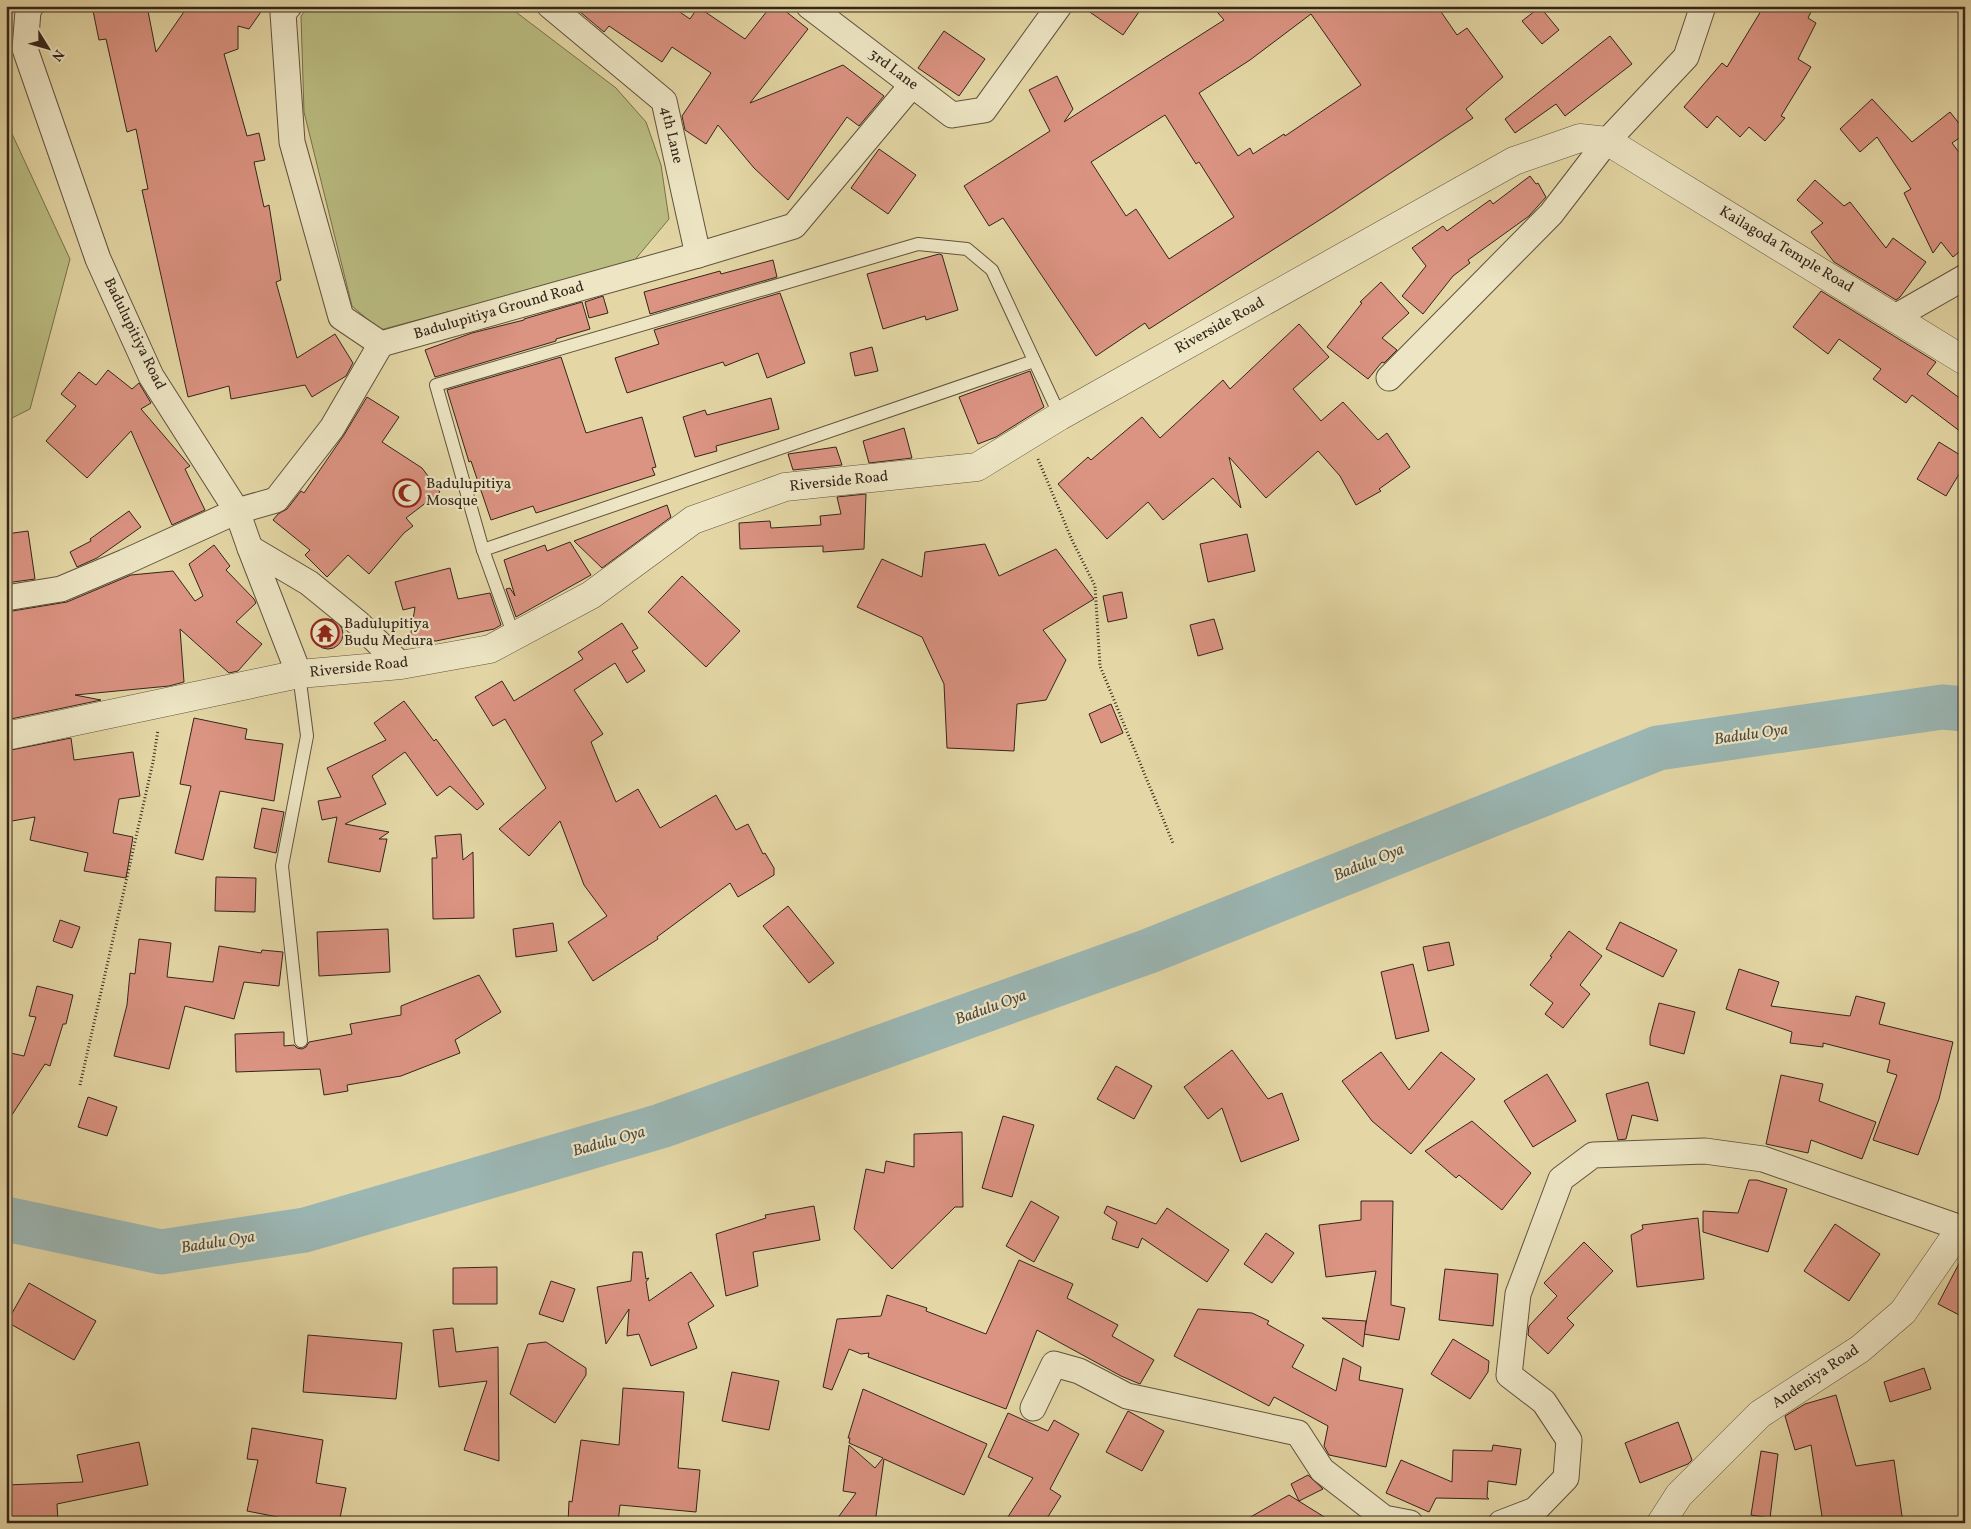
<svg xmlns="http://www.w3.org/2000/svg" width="1971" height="1529" font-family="Vollkorn,serif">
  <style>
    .green { fill: #babd82; stroke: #77714e }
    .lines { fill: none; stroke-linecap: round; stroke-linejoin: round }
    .river { stroke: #9bb6b3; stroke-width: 45 }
    .building { fill: #db9382; stroke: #34251b; fill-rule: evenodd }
    .service-casing { stroke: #60523e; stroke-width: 14 }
    .minor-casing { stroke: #60523e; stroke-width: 27 }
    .tertiary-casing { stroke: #60523e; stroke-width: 29 }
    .path { stroke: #34251b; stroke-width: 3; stroke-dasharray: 1 2.5; stroke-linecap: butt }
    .service { stroke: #ede5c4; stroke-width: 12 }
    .minor { stroke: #ede5c4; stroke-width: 25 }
    .tertiary { stroke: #ede5c4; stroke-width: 28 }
    .labels { text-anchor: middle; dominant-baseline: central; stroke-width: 4.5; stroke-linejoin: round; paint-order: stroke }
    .street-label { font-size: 15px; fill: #34251b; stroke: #ede5c4 }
    .poi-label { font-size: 15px; fill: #34251b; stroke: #ede5c4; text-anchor: start }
    .water-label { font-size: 16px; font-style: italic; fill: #4e4941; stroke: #ede5c4 }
  </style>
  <rect width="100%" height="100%" fill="#e4d7a5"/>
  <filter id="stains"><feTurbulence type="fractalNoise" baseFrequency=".004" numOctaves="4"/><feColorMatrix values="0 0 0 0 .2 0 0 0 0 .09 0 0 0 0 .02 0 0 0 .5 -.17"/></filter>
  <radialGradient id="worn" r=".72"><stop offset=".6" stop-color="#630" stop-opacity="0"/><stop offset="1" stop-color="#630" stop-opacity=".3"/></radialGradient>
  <g class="green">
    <path d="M309,6H508L616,88L646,122L661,165L669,219L633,262L380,330L352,306L304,112L301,16Z"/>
    <path d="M6,121L70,259L30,409L6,421Z"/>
  </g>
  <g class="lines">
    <path class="river" d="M6,1219L161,1252L305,1230L661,1126L1149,951L1658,748L1942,707L1965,709"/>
  </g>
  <g class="building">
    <path d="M92,6H147L156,52L188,6H265L249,29L238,26V49L224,54L247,136L259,133L265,160L254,162L264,207L269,205L281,280L276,282L297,358L335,334L353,363L346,376L312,397L305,385L231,399L229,386L188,397L142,190L148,189L136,129L127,132L106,39L99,40Z"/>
    <path d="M573,6H671L690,19L698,7L745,39L771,6H779L808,29L750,103L843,65L884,96L859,126L847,117L788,200L754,168L718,125L706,144L685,130L682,116L711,73L672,47L662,62L609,26L604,32Z"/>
    <path d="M1081,6H1143L1123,35Z"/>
    <path d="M1212,6H1437L1457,35L1467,28L1503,77L1466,109L1473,118L1332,212L1149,329L1145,323L1096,356L1003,218L989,226L964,186L1050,131L1029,90L1057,76L1073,109L1064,122L1224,20ZM1311,14L1361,85L1285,136L1284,134L1253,154L1250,148L1238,156L1199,93L1250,60ZM1165,115L1196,164L1199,162L1234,217L1169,259L1136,209L1126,216L1091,162Z"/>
    <path d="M1764,6H1814L1808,18L1816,23L1798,59L1811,67L1781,116L1785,118L1765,141L1749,127L1740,137L1717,116L1707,128L1684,107L1722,63L1727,67Z"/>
    <path d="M1540,7L1559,30L1542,44L1522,21Z"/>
    <path d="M944,31L985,59L959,96L918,68Z"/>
    <path d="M1610,36L1632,64L1565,116L1556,104L1515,133L1505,119Z"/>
    <path d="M1872,99L1912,142L1950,112L1965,131V134L1952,143L1965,160V247L1953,257L1941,242L1933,253L1904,193L1911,189L1877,137L1860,152L1840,129Z"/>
    <path d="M879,149L916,175L888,214L851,188Z"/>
    <path d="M1530,176L1536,184L1538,183L1546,197L1529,216L1468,260L1470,263L1453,276L1423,314L1402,296L1426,266L1412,248L1443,226L1447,231L1490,200L1493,204Z"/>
    <path d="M1815,180L1844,206L1850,202L1886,248L1893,238L1926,262L1900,297L1896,300L1834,262L1811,232L1823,223L1797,200Z"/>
    <path d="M939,254L942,255L958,310L926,320L925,316L883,329L867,274Z"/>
    <path d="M773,260L777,277L650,314L644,292L720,271L721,274Z"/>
    <path d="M1381,282L1409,313L1382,338L1397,350L1384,363L1382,362L1368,379L1327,347L1362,303L1360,302Z"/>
    <path d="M1821,291L1936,362L1927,374L1965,402V435L1912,395L1906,403L1873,379L1881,369L1839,339L1828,354L1793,327Z"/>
    <path d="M780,293L805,363L767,378L758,353L725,366L723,362L627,393L615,358L659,344L654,330Z"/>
    <path d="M603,296L608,313L589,318L585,302Z"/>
    <path d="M582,302L590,329L556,339V341L435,377L425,350L472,333L524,320V319Z"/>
    <path d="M1299,324L1329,357L1293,389L1321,421L1343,402L1378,440L1387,433L1410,467L1379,489L1381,491L1356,505L1340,476L1318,451L1266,498L1229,457L1241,508L1213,478L1163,520L1148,502L1107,539L1058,484L1088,457L1091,460L1142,417L1160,438L1223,380L1230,389Z"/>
    <path d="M872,347L878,371L855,376L850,353Z"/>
    <path d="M561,357L586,433L642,417L656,467L652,468L655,475L536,513L533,506L491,520L471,461L469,462L447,390Z"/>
    <path d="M108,370L132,389L139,383L151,403L141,409L190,466L185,469L205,510L172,525L131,431L87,478L46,441L76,406L61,394L79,372L96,385Z"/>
    <path d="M1030,371L1044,407L996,437L978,444L959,397Z"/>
    <path d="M367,397L399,417L382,442L422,468L440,492L406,518L413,526L404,533L369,574L348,555L327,577L305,555L310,550L273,520L278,514L287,509L301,491L304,493L344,435Z"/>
    <path d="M771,398L779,429L716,446L717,451L695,457L683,417L705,410L707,415Z"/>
    <path d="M904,428L912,458L869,463L863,441Z"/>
    <path d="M1939,442L1965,458V464L1946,496L1917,479Z"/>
    <path d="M836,447L842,465L793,470L788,454Z"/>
    <path d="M866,494L864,549L823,552V546L740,549L739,523L770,521L771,528L821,525L820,516L841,514L837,497Z"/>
    <path d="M667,505L671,517L602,568L574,541Z"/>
    <path d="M129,511L141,527L97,558L77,567L70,552L91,541L90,539Z"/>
    <path d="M28,531L35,579L6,583V534Z"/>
    <path d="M1247,534L1255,571L1208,582L1200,544Z"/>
    <path d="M570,542L591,575L516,617L506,589L510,588L515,596L504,560L545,545L547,551Z"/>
    <path d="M985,544L999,576L1056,549L1094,599L1043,630L1066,660L1046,700L1017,704L1014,751L947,748L944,684L922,637L857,607L882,559L922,577L925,552Z"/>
    <path d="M214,545L230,566L226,570L254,599L256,603L236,622L262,644L238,671L229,673L180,629L184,682L169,686L75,695L101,700L6,720V612L67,602L131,575L173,571L195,601L203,596L189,564Z"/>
    <path d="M450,568L458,599L490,593L501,625L494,629L436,641L410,639L415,607L403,610L395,582Z"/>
    <path d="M682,576L740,631L706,667L648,612Z"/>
    <path d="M1122,592L1127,618L1108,622L1103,596Z"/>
    <path d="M1214,619L1223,649L1198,656L1190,625Z"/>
    <circle cx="328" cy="634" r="15"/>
    <path d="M622,623L638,648L632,651L645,671L627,683L615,663L574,690L603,734L591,742L616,802L638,789L660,828L716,795L736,830L748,824L763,854L765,853L774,868V875L738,897L730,883L657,937L658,939L593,981L568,942L607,916L584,885L560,821L529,856L499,829L546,788L505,719L493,726L475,697L502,681L514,701L583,659L578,652Z"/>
    <path d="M404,701L434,741L436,739L484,804L477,810L450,786L437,796L405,752L372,776L386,804L345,824L389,832L379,839H387L380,872L328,862L337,817L322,820L318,801L341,797L327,768L386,740L374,723Z"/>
    <path d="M1111,704L1123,733L1101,743L1089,714Z"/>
    <path d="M194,718L247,729L245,739L283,744L274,801L220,791L203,860L175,853L191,786L180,784Z"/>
    <path d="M71,738L74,760L133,752L140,796L119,799L113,833L133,837L126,878L84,871L88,853L30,840L35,817L6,822V751Z"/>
    <path d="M262,808L284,812L276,853L254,848Z"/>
    <path d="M461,834L463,860L473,852L474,918L433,919L432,858H437L435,836Z"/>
    <path d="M216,877L256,878L255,912L215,911Z"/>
    <path d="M788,906L834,963L809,983L763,926Z"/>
    <path d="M60,920L80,927L72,948L53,941Z"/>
    <path d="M1620,922L1677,950L1663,977L1606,949Z"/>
    <path d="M553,923L557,951L516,957L513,929Z"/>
    <path d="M388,929L390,972L319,976L317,932Z"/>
    <path d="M1569,931L1602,956L1580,985L1590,994L1563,1028L1545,1014L1553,1003L1530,985L1552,957L1550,956Z"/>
    <path d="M139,939L171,943L167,977L213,982L219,946L261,953L262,950L283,952L279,986L244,982L234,1019L185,1006L169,1069L114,1056L127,1005L130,973L135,974Z"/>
    <path d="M1449,942L1454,965L1428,971L1423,947Z"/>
    <path d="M1413,964L1429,1031L1396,1039L1381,972Z"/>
    <path d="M1739,969L1779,982L1771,1006L1850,1016L1856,996L1885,1003L1879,1024L1953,1042L1939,1099L1918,1155L1873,1140L1897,1075L1887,1072L1890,1060L1823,1043V1047L1790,1043L1792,1032L1726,1009Z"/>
    <path d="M479,975L501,1012L455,1040L460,1053L401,1076L347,1085L348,1091L324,1095L320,1069L236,1072L235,1034L284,1032V1046L294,1045L297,1048L302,1049L306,1047L309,1042L352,1034L350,1024L401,1015V1006Z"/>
    <path d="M37,986L73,995L66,1024H63L50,1066L45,1064L6,1124V1052L24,1056L36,1017L29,1016Z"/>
    <path d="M1659,1003L1695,1012L1684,1054L1650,1045V1037Z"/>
    <path d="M1232,1050L1268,1099L1282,1093L1299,1140L1241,1162L1222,1108L1208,1119L1184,1087Z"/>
    <path d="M1381,1052L1409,1090L1441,1052L1475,1079L1411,1154L1372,1121L1342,1081Z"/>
    <path d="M1116,1066L1152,1086L1134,1119L1097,1099Z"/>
    <path d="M1547,1074L1576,1121L1533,1147L1504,1101Z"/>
    <path d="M1781,1075L1823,1084L1819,1101L1876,1122L1862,1159L1811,1140L1808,1153L1766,1144Z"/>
    <path d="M1648,1082L1658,1121L1632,1115L1626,1139L1618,1140L1606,1094Z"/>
    <path d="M88,1097L117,1107L107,1136L78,1127Z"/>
    <path d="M1003,1116L1034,1125L1012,1197L982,1188Z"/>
    <path d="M1472,1121L1531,1173L1502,1210L1459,1175L1456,1178L1425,1151Z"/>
    <path d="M962,1132L963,1207H955L892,1269L854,1229L866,1169L884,1173L886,1161L914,1167V1134Z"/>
    <path d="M1749,1180H1757L1787,1189L1768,1252L1703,1232V1211L1738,1213Z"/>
    <path d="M1031,1201L1059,1217L1034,1262L1006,1246Z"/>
    <path d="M1361,1201H1393L1391,1305L1405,1308L1399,1340L1364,1334L1376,1271L1326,1277L1319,1225L1361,1220Z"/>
    <path d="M814,1206L820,1240L753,1252L758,1286L726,1296L716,1234L766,1218L765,1215Z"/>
    <path d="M1107,1206L1156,1224L1167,1208L1229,1250L1207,1282L1142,1238L1138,1248L1112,1239L1117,1222L1104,1213Z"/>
    <path d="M1698,1218L1704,1279L1637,1287L1631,1235L1643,1229L1642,1225Z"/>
    <path d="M1835,1224L1880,1254L1849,1301L1804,1271Z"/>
    <path d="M1266,1233L1294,1253L1272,1283L1244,1264Z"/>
    <path d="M1584,1242L1613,1271L1567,1318L1574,1325L1548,1354L1528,1335L1529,1326L1557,1296L1544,1283Z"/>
    <path d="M633,1252H642L646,1279L649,1278L646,1282L649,1301L691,1272L714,1306L688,1323L697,1348L651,1366L639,1334L627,1336L629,1309L606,1344L597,1287L631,1281Z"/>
    <path d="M1965,1252V1318L1938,1304Z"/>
    <path d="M1019,1260L1073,1284L1067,1298L1118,1325L1112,1336L1154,1360L1140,1384L1121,1376L1037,1330L1006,1409L868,1357L869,1353L861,1354L849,1349L832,1390L823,1387L837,1319L881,1316L887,1295L927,1308L926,1311L986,1334Z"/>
    <path d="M497,1267V1304H453V1268Z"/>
    <path d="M1445,1269L1498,1274L1493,1326L1439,1320Z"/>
    <path d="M551,1281L575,1289L563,1322L539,1314Z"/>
    <path d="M29,1283L96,1321L74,1360L7,1322Z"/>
    <path d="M1198,1309L1252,1313L1269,1321L1267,1324L1304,1345L1292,1367L1336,1391L1343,1358L1361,1367L1359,1380L1403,1389L1386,1467L1329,1455L1324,1446L1328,1426L1274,1397L1269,1406L1174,1356Z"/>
    <path d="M1322,1318L1366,1321L1363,1347Z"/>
    <path d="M453,1328L456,1352L498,1347L499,1461L464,1450L487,1381L439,1387L433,1330Z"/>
    <path d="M308,1335L402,1343L396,1399L303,1392Z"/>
    <path d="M1453,1339L1489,1361L1488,1372L1470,1399L1431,1374Z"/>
    <path d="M546,1342L586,1368V1375L555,1423L510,1394L528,1344Z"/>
    <path d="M1924,1368L1931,1389L1890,1402L1884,1382Z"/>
    <path d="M732,1372L779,1381L769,1430L722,1421Z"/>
    <path d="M623,1388L684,1392L678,1468L700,1470L696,1512L620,1505L618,1523H568L569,1501L572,1502L581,1440L619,1445Z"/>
    <path d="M863,1389L987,1444L964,1495L884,1459L875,1523H834L856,1493L843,1491L849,1445L875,1468L883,1458L849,1443L850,1438H848Z"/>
    <path d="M1836,1395L1856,1466L1894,1460L1903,1523H1823L1811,1445L1795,1450L1785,1416L1805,1404Z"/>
    <path d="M1128,1411L1164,1431L1142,1471L1106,1452Z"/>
    <path d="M1008,1413L1048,1431L1054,1420L1079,1434L1050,1489L1061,1496L1044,1523H1004L1033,1478L988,1457Z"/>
    <path d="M1678,1422L1692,1460L1688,1464L1640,1483L1625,1443Z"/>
    <path d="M252,1428L323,1440L316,1483L346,1488L339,1523H308L247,1511L258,1460L247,1459Z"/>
    <path d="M139,1442L148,1485L57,1504L58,1521L6,1523V1485L83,1482L77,1455Z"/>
    <path d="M1493,1445L1521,1449L1516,1485L1488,1481L1487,1497L1489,1499L1436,1498L1429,1512L1386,1493L1401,1460L1452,1482L1453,1450L1492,1451Z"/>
    <path d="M1761,1451L1778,1454L1770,1518L1751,1515Z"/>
    <path d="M1308,1475L1323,1489L1299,1501L1291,1484Z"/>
    <path d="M1289,1495L1334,1523H1240Z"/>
  </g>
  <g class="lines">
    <g class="service-casing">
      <g id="service">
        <path d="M483,550L1034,361"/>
        <path d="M514,636L483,550L436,385L918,244L967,249L992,270L1060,416"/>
        <path d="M299,674L307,736L282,866L301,1041"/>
      </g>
    </g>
    <g class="minor-casing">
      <g id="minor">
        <path d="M31,6L28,11L25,49L98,259L151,376L237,511L250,548L299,674"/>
        <path d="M289,6L283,13L292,142L341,317L381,344L698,255L794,226L912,85"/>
        <path d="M550,6L664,101L698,255"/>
        <path d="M809,6L952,115L984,110L1059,6"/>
        <path d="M1895,317L1965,277"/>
        <path d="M1389,378L1551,214L1607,141L1686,57L1703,6"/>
        <path d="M250,548L309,583L358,623L401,665"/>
        <path d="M6,598L61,589L125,562L237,511L276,500L332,428L381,344"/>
        <path d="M1033,1408L1054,1364L1079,1371L1127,1396L1298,1433L1322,1470L1384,1518L1410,1523"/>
        <path d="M1501,1523L1535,1510L1566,1478L1569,1440L1544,1402L1509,1375L1518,1294L1561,1179L1593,1155L1705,1151L1763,1159L1961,1228"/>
      </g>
    </g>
    <g class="tertiary-casing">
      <g id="tertiary">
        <path d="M6,736L299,674L401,665L490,649L591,595L693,520L785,487L977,467L1060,416L1514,161L1580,138L1607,141L1965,361"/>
        <path d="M1661,1523L1679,1495L1760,1414L1860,1349L1903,1312L1961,1228L1965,1230"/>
      </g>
    </g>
    <g class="path">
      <path d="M1038,459L1072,540L1095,586L1100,666L1173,843"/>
      <path d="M80,1085L153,762L158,730"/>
    </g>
    <use href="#service" class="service"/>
    <use href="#minor" class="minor"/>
    <use href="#tertiary" class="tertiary"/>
  </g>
  <defs>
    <g id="mosque-ring" transform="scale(1.4375)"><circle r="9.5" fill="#ede5c4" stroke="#8f2418" stroke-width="1.5"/><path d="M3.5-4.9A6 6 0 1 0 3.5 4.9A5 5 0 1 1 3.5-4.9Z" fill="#8f2418"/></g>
    <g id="temple-ring" transform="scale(1.4375)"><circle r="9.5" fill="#ede5c4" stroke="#8f2418" stroke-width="1.5"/><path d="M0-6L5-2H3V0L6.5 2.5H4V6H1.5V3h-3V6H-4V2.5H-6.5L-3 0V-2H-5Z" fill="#8f2418"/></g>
  </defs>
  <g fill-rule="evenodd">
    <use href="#mosque-ring" x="407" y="493"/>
    <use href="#temple-ring" x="325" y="633"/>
  </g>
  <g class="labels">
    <g class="street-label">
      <text transform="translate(893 70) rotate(37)">3rd Lane</text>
      <text transform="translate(671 135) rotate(77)">4th Lane</text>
      <text transform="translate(1786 250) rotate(31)">Kailagoda Temple Road</text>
      <text transform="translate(499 311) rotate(-16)">Badulupitiya Ground Road</text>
      <text transform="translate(1220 326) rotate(-29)">Riverside Road</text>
      <text transform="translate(134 334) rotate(64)">Badulupitiya Road</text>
      <text transform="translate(839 482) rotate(-6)">Riverside Road</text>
      <text transform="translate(359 668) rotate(-6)">Riverside Road</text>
      <text transform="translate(1816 1377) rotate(-34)">Andeniya Road</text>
    </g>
    <g class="poi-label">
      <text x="426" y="484">Badulupitiya<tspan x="426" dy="17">Mosque</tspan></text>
      <text x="344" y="624">Badulupitiya<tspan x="344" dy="17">Budu Medura</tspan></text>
    </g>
    <g class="water-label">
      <text transform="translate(1751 735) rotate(-8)">Badulu Oya</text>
      <text transform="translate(1369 863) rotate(-22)">Badulu Oya</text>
      <text transform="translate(991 1008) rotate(-20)">Badulu Oya</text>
      <text transform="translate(609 1142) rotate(-16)">Badulu Oya</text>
      <text transform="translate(218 1243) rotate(-9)">Badulu Oya</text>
    </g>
  </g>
  <rect width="1971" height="1529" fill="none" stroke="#e4d7a5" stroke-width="25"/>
  <rect x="8" y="8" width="1956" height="1514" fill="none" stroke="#34251b" stroke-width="2.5"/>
  <rect x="12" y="12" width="1946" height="1504" fill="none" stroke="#34251b"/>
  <g transform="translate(48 48) rotate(127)" stroke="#ede5c4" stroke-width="4" paint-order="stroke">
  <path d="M0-4L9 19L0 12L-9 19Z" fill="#34251b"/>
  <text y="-8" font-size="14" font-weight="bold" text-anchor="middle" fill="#34251b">N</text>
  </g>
  <rect width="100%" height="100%" filter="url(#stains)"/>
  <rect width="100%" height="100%" fill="url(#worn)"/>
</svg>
